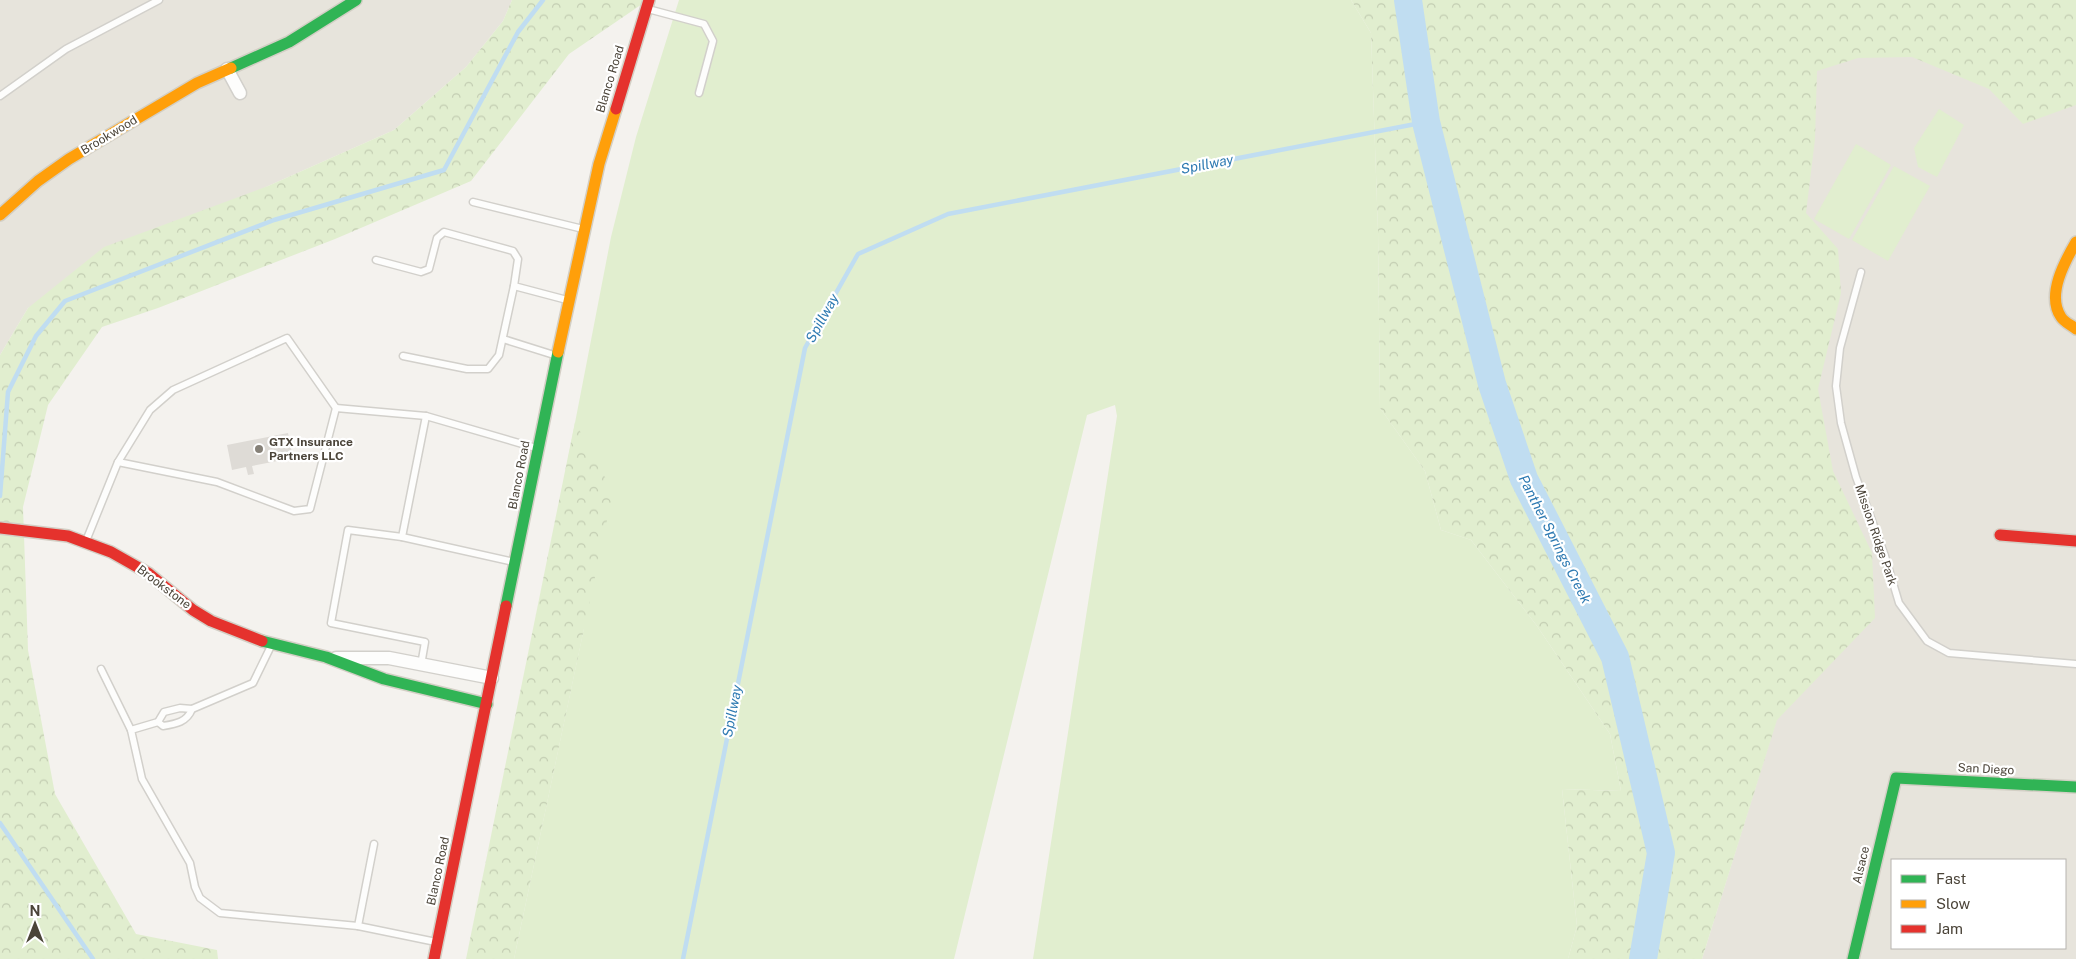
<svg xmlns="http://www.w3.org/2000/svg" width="2076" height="959" font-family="'Public Sans',sans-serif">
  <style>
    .residential { fill: #e7e4dc; fill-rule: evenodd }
    .green { fill: #e1eecf }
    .forest { fill: url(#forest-crowns) }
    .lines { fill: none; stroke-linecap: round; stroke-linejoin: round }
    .stream { stroke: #c0ddf1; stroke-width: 4.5 }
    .river { stroke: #c0ddf1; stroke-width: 28 }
    .building { fill: #dedbd6 }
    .lane-casing { stroke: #d2d0cb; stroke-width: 9 }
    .street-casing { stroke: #d2d0cb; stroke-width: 15 }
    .fast-casing { stroke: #d3cfc5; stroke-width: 14 }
    .slow-casing { stroke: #d3cfc5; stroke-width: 14 }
    .jam-casing { stroke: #d3cfc5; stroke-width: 14 }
    .lane { stroke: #fdfdfc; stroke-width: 6 }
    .street { stroke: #fdfdfc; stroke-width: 12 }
    .fast { stroke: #30b455; stroke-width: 11 }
    .slow { stroke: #ff9f0a; stroke-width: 11 }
    .jam { stroke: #e5322d; stroke-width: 11 }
    .poi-dot { fill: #868178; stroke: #fff; stroke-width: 2 }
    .labels { text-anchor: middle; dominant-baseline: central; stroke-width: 4.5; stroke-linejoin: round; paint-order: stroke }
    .street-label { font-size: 12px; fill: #4b4439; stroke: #fff }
    .poi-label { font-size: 12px; font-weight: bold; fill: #4b4439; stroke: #fff; text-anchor: start }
    .water-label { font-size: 14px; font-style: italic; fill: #2e7ab2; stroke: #fff }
  </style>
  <defs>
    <pattern id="forest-crowns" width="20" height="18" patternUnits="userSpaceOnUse" patternTransform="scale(1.25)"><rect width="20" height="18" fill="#e1eecf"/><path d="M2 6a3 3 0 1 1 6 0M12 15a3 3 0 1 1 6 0" fill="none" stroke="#c3cdb2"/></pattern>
  </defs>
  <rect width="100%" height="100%" fill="#f4f2ee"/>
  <g class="residential">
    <path d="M0,0H512L503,21L466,67L394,130L268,186L28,308L0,355Z"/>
    <path d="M1810,15L2076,37V959H1702L1803,635L1777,93ZM1892,860H2065V948H1892Z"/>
  </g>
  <g class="green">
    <path d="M679,0H1351L1371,33L1378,231L1380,408L1425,471L1441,530L1471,540L1537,626L1610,734L1621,791L1562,789L1577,926L1568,959H1033L1117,416L1115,405L1087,415L954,959H514L584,628L537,619L611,237L636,137Z"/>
    <path d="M1939,109L1964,125L1937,177L1918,167L1914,148Z"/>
    <path d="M1856,144L1891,165L1849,239L1814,219Z"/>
    <path d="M1894,166L1930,186L1888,261L1852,240Z"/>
  </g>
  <g class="forest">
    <path d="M512,0H648L569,54L471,181L335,239L158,308L102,327L48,405L23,507L28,650L55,794L136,934L217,950L218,959H0V355L28,308L104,247L268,186L394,130L466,67L503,21Z"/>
    <path d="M1351,0H2076V105L2023,124L1989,89L1912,57L1858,58L1817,71L1815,139L1806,213L1838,249L1841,293L1818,389L1833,471L1872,553L1875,618L1777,720L1702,959H1568L1577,926L1562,789L1621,791L1610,734L1537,626L1471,540L1441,530L1425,471L1380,408L1378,231L1371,33Z"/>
    <path d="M575,422L613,492L514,959H466Z"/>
  </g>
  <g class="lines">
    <g class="stream">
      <path d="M0,496L8,392L36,336L65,301L274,220L444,170L518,32L543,0"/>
      <path d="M0,823L93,959"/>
      <path d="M683,959L805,348L858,254L948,214L1426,122"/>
    </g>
    <path class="river" d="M1408,0L1426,122L1492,384L1524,479L1615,657L1661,853L1643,959"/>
  </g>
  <path class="building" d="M288,433L293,458L252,466L254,474L248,475L246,467L232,470L227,445Z"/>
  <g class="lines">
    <g class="lane-casing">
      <g id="lane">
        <path d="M648,9L704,24L713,41L699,93"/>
        <path d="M0,96L66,49L159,0"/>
        <path d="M473,202L583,229"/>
        <path d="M376,260L421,272L429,269L437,238L444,232L513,251L518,259L514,286L567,300"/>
        <path d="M1861,272L1840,348L1836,386L1841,423L1856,477L1885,556L1899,603L1927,641L1949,653L2076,664"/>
        <path d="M503,339L554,355"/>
        <path d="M403,356L467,369H488L499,355L514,286"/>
        <path d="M426,416L402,537L514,562"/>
        <path d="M118,462L150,410L173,390L287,338L336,408"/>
        <path d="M402,537L348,530L331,623L425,642L421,665"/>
        <path d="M86,541L118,462L217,482L294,511L310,509L336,408L426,416L536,448"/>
        <path d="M271,646L253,683L192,709L180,708L164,712L158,722L131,730L142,779L190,863L195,887L200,898L220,913L358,926L436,942"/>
        <path d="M101,669L131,730"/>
        <path d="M158,722L163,726C176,724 187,722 192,709"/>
        <path d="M358,926L374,844"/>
      </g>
    </g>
    <g class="street-casing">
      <g id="street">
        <path d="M227,69L240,93"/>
        <path d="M336,658H389L492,678"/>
      </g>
    </g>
    <g class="fast-casing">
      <g id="fast">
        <path d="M231,68L289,42L356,0"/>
        <path d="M506,606L558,352"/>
        <path d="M262,641L326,657L384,679L487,704"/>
        <path d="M1853,959L1896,778L2076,787"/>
      </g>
    </g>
    <g class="slow-casing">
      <g id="slow">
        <path d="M0,215L38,181L69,159L197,83L231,68"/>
        <path d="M2076,242C2065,261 2046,295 2061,317C2064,322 2071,325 2076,329"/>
        <path d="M558,352L599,164L616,109"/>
      </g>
    </g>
    <g class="jam-casing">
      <g id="jam">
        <path d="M616,109L649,0"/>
        <path d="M0,528L68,536L111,552L148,573L193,610L211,621L262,641"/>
        <path d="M2000,535L2076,541"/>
        <path d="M434,959L506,606"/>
      </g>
    </g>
    <use href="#lane" class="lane"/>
    <use href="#street" class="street"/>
    <use href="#fast" class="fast"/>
    <use href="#slow" class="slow"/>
    <use href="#jam" class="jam"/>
  </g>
  <circle class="poi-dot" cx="259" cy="449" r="5"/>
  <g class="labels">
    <g class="street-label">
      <text transform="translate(610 79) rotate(-73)">Blanco Road</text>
      <text transform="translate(109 135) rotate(-31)">Brookwood</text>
      <text transform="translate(519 475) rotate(-79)">Blanco Road</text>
      <text transform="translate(1876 535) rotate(71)">Mission Ridge Park</text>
      <text transform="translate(164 587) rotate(37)">Brookstone</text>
      <text transform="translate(1986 769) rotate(3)">San Diego</text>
      <text transform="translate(1861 865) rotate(-77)">Alsace</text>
      <text transform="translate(438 871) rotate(-78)">Blanco Road</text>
    </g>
    <g class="poi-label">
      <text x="269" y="442">GTX Insurance<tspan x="269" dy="14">Partners LLC</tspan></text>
    </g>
    <g class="water-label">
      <text transform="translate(1207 164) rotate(-11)">Spillway</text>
      <text transform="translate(822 318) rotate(-61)">Spillway</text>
      <text transform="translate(1555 539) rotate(63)">Panther Springs Creek</text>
      <text transform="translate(732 711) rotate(-79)">Spillway</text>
    </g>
  </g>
  <rect x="1891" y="859" width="175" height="90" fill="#ffffff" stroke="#b7b4b0"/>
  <rect x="1901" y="875" width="25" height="8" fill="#30b455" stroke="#b7b4b0"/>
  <text x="1936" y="884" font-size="15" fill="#4b4439">Fast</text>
  <rect x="1901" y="900" width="25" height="8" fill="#ff9f0a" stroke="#b7b4b0"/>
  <text x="1936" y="909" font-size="15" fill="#4b4439">Slow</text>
  <rect x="1901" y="925" width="25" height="8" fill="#e5322d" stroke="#b7b4b0"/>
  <text x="1936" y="934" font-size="15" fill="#4b4439">Jam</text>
  <g transform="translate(35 924)" stroke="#ffffff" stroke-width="4" paint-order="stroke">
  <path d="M0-4L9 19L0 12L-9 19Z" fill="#4b4439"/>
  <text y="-8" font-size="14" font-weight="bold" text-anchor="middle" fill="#4b4439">N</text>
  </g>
</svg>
